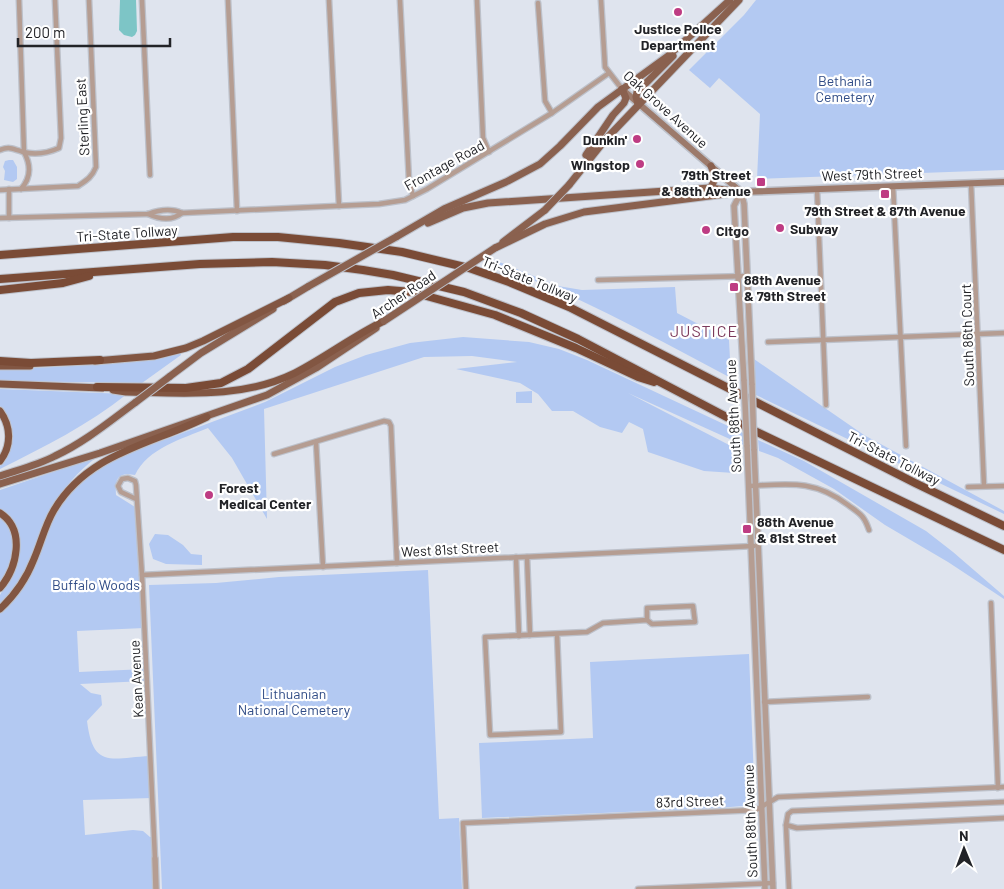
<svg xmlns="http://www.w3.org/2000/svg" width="1004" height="889" font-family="Barlow,sans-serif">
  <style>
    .green { fill: #b3c9f2 }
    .water { fill: #7dc5c6 }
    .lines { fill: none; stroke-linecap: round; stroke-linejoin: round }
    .minor-casing { stroke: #bdc1ca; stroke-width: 7 }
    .tertiary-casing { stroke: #bdc1ca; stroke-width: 8 }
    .secondary-casing { stroke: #bdc1ca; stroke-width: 9 }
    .primary-casing { stroke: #bdc1ca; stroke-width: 9 }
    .trunk-casing { stroke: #bdc1ca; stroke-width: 9 }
    .motorway-casing { stroke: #bdc1ca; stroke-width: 10 }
    .minor { stroke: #b59d92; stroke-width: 4.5 }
    .tertiary { stroke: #b59d92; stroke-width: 5.5 }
    .secondary { stroke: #9c7a6b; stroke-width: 6 }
    .primary { stroke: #8a614f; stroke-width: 7 }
    .trunk { stroke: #825642; stroke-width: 7 }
    .motorway { stroke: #7a4b36; stroke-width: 8 }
    .tertiary-bridge-casing { stroke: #bdc1ca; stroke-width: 8; stroke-linecap: butt }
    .primary-bridge-casing { stroke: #bdc1ca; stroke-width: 9; stroke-linecap: butt }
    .tertiary-bridge { stroke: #b59d92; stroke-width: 5.5 }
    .primary-bridge { stroke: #8a614f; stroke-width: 7 }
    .poi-dot { fill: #be3c83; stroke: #fff; stroke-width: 2 }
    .labels { text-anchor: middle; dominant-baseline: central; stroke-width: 4.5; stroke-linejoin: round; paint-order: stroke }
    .poi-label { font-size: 14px; font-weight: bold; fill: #222327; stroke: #fff; text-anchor: start }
    .park-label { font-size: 14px; fill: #304c86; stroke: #fff }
    .street-label { font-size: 14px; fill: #222327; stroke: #fff }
    .quarter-label { font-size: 16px; letter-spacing: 1px; fill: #7c3a5b; stroke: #fff }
  </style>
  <rect width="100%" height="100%" fill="#dfe4ee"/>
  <g class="green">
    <path d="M756,0H1004V170L757,179L760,114L719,78L710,88L689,70L744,15Z"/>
    <path d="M9,160H13L17,167V179L13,182L4,180L5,171L3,167L5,161Z"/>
    <path d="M492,259L558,286L582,290L675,287L677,313L729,340L731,378C651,336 571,290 484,262Z"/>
    <path d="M463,337L529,342L559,349L587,360L743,433V445L628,393L735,448L734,473L704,471L648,452L643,429L629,422L622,433L600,427L573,411H552L538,394L520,383L456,369L517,362L472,356L424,357L264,409L267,519L232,458L208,428C182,439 148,448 135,475C117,472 115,479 116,495L135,507L136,513L144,628L77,631L79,672L146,669V681L80,684L91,693L101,695L102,705L87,721C93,769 110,758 150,756L152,798L83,800L85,835L133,830L143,831L150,837H154L158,889H0V613L11,603L50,523L67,494L105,462L265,402L335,367L366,355L410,343Z"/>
    <path d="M180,352L181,355L142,383L0,381V369L55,367L122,362Z"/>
    <path d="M754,359L864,435L1004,511V514L756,395Z"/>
    <path d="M0,389L127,394C88,425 44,447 0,469V466L6,458L11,448L12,436L11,424L6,413L0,406Z"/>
    <path d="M532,391V403H516V392Z"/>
    <path d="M758,440L804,461L926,531L953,552L1004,596V599L948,562L885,525L834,489L778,458L759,451Z"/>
    <path d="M97,457C74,474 58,495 46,521C37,541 32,563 20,581C14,590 6,598 0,606V595L13,573L19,553L5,513L0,509V490Z"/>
    <path d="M0,517C21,537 12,562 0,584Z"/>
    <path d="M155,534L168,535L183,545L191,554L202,555V565L166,564L153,559L149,544Z"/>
    <path d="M428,570L439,819L459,818L462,889H162L149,585L216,583L279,577Z"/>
    <path d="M749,654L755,805L718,808L482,818L479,743L593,738L590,662Z"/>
  </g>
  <path class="water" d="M120,0H136L137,31L135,35L132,37L124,35L119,30Z"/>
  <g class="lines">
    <g class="minor-casing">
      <g id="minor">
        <path d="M19,0L24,152C31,165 31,178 21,189"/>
        <path d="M142,0L150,175"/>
        <path d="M228,0L237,211"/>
        <path d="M329,0L339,206"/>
        <path d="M400,0L409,181L413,196"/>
        <path d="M477,0L483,138L489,152"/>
        <path d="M601,0L605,67L622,89"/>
        <path d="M538,3L545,101L552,113"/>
        <path d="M0,150C9,146 14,149 23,152C35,155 48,153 59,148L61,138L55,0"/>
        <path d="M971,183L984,486"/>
        <path d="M893,186L906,446"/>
        <path d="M9,189V218"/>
        <path d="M817,189L826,405"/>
        <path d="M0,190L78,186C87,180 92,177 96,167L89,0"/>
        <path d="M148,214C159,219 172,221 182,213"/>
        <path d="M0,218L148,214C159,210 171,208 182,213L379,204L405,200L427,189L552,113L609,73"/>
        <path d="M598,280L747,276"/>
        <path d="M768,342L1004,333"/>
        <path d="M316,442L323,567"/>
        <path d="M274,454L384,421L389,422L391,426L397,563"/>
        <path d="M749,486C788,484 814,479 848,505C860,514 864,515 869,530"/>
        <path d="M968,487L1004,486"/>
        <path d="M136,499L121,492L118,486L122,479L128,478L135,481L136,485L142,575L155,859"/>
        <path d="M516,557L519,636"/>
        <path d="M527,557L530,635"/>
        <path d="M142,575L754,546"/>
        <path d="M991,603L998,788"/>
        <path d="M557,634L561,732L490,735L485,637L587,632L603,623L647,620L652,624L695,622L693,606L647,608V620"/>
        <path d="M764,702L868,697"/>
        <path d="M786,825L797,828L1004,818"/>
        <path d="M466,889L463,823L756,810L778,797L1004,787"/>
        <path d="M638,889L773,883"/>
        <path d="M789,889L786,825L788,814L792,811L1004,802"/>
      </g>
    </g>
    <g class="tertiary-casing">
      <g id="tertiary">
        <path d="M741,192L744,204L752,385"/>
        <path d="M741,192L734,206L744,381"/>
        <path d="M747,445L765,889"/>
        <path d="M754,449L773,889"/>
        <path d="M155,859L156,889"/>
      </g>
    </g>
    <g class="secondary-casing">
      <path id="secondary" d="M623,90L741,192L1004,182"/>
    </g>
    <g class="primary-casing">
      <g id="primary">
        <path d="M638,104L636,97L637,92L673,56"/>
        <path d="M586,155L613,115L624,103L626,98L622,89"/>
        <path d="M569,185L605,140L739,0"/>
        <path d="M710,188C716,180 715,175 711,166"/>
        <path d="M428,223L463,208L488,203L710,188L741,192"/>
        <path d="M396,237L444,209L506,182L540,164L560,146L598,107L668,56L730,0"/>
        <path d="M503,242L545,210"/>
        <path d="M495,248L545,224L584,212L733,193"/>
        <path d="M284,301L309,286"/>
        <path d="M169,377L201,353L273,309"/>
        <path d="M0,476C18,470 38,465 55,456C85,442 110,421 136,402"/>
        <path d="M0,484L100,453L267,395L316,368L376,328"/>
      </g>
    </g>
    <g class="trunk-casing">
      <g id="trunk">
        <path d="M95,361L154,356L186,348L203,341L289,298"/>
        <path d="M0,366H30"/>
        <path d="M0,384L102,388"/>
        <path d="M113,390L126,392C183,393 242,399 295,373C326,357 353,336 384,321"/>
        <path d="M0,411C11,426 12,446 0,461"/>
        <path d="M0,513C26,530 17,568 0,588"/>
        <path d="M0,609C14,596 27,577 34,559C41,543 45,525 54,510C89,452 151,445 207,417"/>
      </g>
    </g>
    <g class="motorway-casing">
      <g id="motorway">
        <path d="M0,255L233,237H278L339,243L402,252L469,268L509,282L569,307L915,483L1004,526"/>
        <path d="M0,279L200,264L272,262L325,265L363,270L393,275L464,292L521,313L578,339L738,423L1004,550"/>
        <path d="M0,290L63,283L89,276"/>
        <path d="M0,361L31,363L100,360"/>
        <path d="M97,387L186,388L221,383L248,369L335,302L359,293L388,290L412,292L495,315L576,348L638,377L654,382"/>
      </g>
    </g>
    <use href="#minor" class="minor"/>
    <use href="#tertiary" class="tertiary"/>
    <use href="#secondary" class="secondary"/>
    <use href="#primary" class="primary"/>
    <use href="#trunk" class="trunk"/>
    <use href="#motorway" class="motorway"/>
    <g class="tertiary-bridge-casing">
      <g id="tertiary-bridge">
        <path d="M744,381L747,445"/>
        <path d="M752,385L754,449"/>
      </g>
    </g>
    <g class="primary-bridge-casing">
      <g id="primary-bridge">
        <path d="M545,210L569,185"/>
        <path d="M309,286L396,237"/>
        <path d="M384,321L495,248"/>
        <path d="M136,402L169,377"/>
      </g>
    </g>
    <use href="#tertiary-bridge" class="tertiary-bridge"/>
    <use href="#primary-bridge" class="primary-bridge"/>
  </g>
  <g class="poi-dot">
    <circle cx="678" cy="12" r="5"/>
    <circle cx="637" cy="139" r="5"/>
    <circle cx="640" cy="164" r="5"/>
    <rect x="756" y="177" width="10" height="10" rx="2.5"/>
    <rect x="880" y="189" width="10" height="10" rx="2.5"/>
    <circle cx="780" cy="228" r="5"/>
    <circle cx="706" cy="230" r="5"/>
    <rect x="729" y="282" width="10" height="10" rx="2.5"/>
    <circle cx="209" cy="495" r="5"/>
    <rect x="742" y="524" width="10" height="10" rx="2.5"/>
  </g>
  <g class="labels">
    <g class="poi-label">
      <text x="678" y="28" text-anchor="middle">Justice Police<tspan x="678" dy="16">Department</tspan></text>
      <text x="627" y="139" text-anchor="end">Dunkin'</text>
      <text x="630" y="164" text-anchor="end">Wingstop</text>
      <text x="751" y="174" text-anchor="end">79th Street<tspan x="751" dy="16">&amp; 88th Avenue</tspan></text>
      <text x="885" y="210" text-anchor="middle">79th Street &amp; 87th Avenue</text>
      <text x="790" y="228">Subway</text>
      <text x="716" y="230">Citgo</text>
      <text x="744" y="279">88th Avenue<tspan x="744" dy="16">&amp; 79th Street</tspan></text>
      <text x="219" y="487">Forest<tspan x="219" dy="16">Medical Center</tspan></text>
      <text x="757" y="521">88th Avenue<tspan x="757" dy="16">&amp; 81st Street</tspan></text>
    </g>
    <g class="park-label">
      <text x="845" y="80">Bethania<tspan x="845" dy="16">Cemetery</tspan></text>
      <text x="96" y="584">Buffalo Woods</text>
      <text x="294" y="693">Lithuanian<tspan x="294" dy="16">National Cemetery</tspan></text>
    </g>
    <g class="street-label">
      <text transform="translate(666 109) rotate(42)">Oak Grove Avenue</text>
      <text transform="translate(82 117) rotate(-93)">Sterling East</text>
      <text transform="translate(444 165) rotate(-29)">Frontage Road</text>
      <text transform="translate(872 174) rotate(-2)">West 79th Street</text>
      <text transform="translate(127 233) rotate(-4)">Tri-State Tollway</text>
      <text transform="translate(530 279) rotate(22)">Tri-State Tollway</text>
      <text transform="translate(403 294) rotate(-34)">Archer Road</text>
      <text transform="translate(967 335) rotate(-92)">South 86th Court</text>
      <text transform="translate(733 416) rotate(-93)">South 88th Avenue</text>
      <text transform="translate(894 458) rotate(27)">Tri-State Tollway</text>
      <text transform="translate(450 549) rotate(-3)">West 81st Street</text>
      <text transform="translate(136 679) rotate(-93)">Kean Avenue</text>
      <text transform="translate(690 801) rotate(-2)">83rd Street</text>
      <text transform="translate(750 821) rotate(-92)">South 88th Avenue</text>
    </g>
    <g class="quarter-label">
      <text x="704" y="330">JUSTICE</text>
    </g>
  </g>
  <g transform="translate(964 849) rotate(359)" stroke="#ffffff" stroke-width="4" paint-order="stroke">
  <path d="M0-4L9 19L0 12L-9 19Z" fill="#222327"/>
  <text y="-8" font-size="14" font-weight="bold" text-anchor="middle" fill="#222327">N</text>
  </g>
  <path d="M18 38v8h152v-8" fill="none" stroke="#222327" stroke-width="2.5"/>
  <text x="25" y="38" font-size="15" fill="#222327" stroke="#ffffff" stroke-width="4" paint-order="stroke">200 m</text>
</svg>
